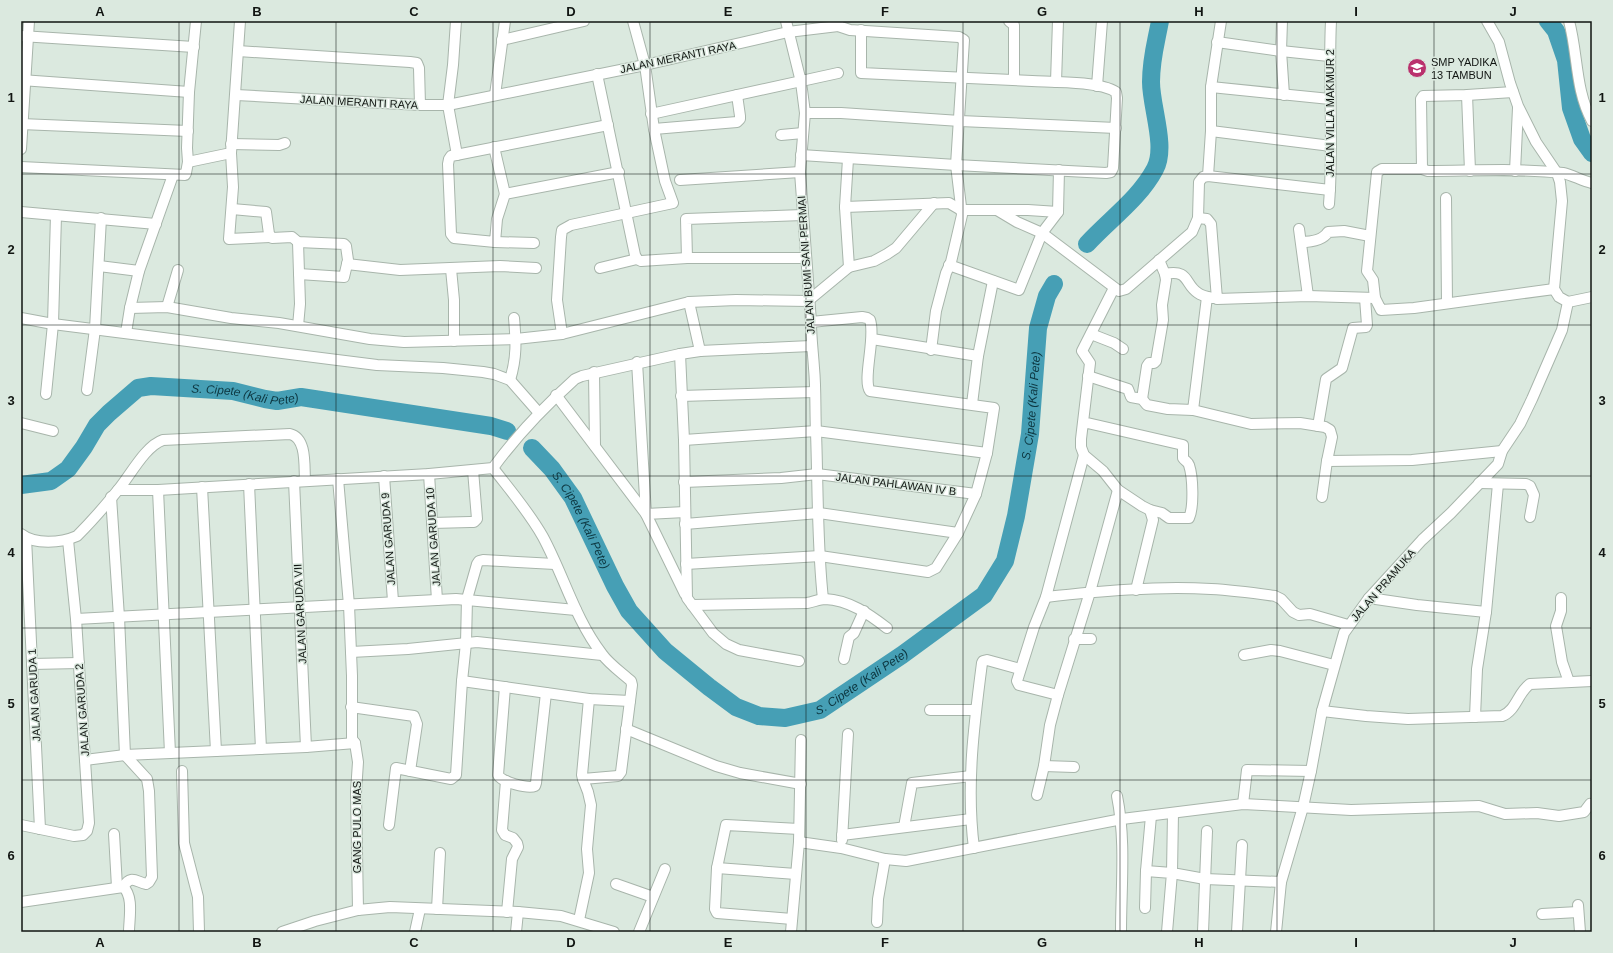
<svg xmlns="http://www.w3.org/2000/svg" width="1613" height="953" font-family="Helvetica,sans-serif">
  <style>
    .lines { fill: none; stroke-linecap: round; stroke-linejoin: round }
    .river { stroke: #469fb5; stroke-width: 18 }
    .street-casing { stroke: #a8b5ab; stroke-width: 12 }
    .street { stroke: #fff; stroke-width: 10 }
    .grid { fill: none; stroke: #111512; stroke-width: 1; stroke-opacity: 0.55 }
    .labels { text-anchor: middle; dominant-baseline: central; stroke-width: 3; stroke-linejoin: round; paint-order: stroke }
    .street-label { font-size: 11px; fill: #111512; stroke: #dbe9df }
    .poi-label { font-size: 11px; fill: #111512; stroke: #dbe9df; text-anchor: start }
    .water-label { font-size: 12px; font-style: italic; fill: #0d3741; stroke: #dbe9df }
    .neatline { fill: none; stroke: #111512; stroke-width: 1.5 }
    .grid-label { font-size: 13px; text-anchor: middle; font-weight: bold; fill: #111512 }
  </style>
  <rect width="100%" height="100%" fill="#dbe9df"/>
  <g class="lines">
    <g class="river">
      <path d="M1548,21L1556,31L1566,60L1571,108L1582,139L1592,153"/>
      <path d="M1087,244C1110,219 1139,199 1155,169C1167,147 1151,107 1151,82C1151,58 1156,43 1160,21"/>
      <path id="s1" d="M532,448L552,469L573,498L615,586L629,611L665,651L709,687L736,707L759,716L785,718L820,710L902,655L984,595L1005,561L1016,516L1030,434L1038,328L1047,296L1054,284"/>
      <path id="s2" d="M21,485L51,481L68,469L84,447L97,425L109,413L138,388L151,386L233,391L265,399L277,401L301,397L491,426L507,431"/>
    </g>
    <g class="street-casing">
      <g id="street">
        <path d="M456,21L453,65L448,105L457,155"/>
        <path d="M786,21L801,82L805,113L800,172L811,322C811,338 813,352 814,368C816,389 815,410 816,432C818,487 817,544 823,599"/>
        <path d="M1009,21L1014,25V80"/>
        <path d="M1282,21L1281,51L1284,95"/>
        <path d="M1487,21L1499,42L1510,83L1518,106L1536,142L1557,173L1560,182L1562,201L1554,289L1559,297L1568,302"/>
        <path d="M1569,21C1578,54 1575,90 1592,121"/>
        <path d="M838,26L850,30L959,37L964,40L956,165L962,215L951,262L946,273L936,311L931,350"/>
        <path d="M21,36L194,47"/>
        <path d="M502,40L584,21"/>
        <path d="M1217,42L1281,51L1329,56"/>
        <path d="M238,51L410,62L417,63L419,68L420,105"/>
        <path d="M597,74L635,255L637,259L641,261L687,258H806"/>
        <path d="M21,80L189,92"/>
        <path d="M1056,82L1058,21"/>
        <path d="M1097,86L1102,21"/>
        <path d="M1211,87L1330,99"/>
        <path d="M1513,92L1467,95L1423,96L1421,99L1422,169L1428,171C1472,171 1519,168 1563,173C1573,175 1582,181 1592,183"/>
        <path d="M236,95L420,105H448L645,65L788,32L838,26V21"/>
        <path d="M495,95L505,21"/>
        <path d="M1467,95L1470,171"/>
        <path d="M805,113H841L960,121L1116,128"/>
        <path d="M651,114L838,73"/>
        <path d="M21,124L188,131"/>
        <path d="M608,125L451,156L449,159L448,164L451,234L454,238L495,242L497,219L505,194L619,172"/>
        <path d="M654,129L737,122L740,119V116L737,95"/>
        <path d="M1211,131L1331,146"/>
        <path d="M781,135L803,133"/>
        <path d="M231,144L279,145L285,143"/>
        <path d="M494,147L505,194"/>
        <path d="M21,149L29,21"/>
        <path d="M231,153L233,187L229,239L270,237"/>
        <path d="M801,155L956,165L1106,173L1111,172L1113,168L1117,98L1116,92C1099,81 1052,82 1032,81C975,78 918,76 861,73V30"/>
        <path d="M848,159L845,207L849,267"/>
        <path d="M188,162L231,153L240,21"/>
        <path d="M21,167L185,175L186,173L188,162L187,148L189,92L196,21"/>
        <path d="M1422,169H1382L1377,172L1367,271L1373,280L1375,298L1381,310L1414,308L1554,289"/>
        <path d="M1515,171L1518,108"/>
        <path d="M1208,176L1211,131V87L1221,21"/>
        <path d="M680,180L800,172"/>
        <path d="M1446,198L1447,303"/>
        <path d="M1329,204C1334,143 1328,82 1331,21"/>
        <path d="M845,207L949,203L961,210H1028L1058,212"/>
        <path d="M232,209L266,212L269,234L272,238L292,237L298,242L344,244L346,246L348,260L344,277L299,274"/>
        <path d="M997,210L1017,222L1042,233L1119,291L1126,289L1192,232L1198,218L1199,182L1203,177L1208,176L1330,190"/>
        <path d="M21,212L156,224"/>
        <path d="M1198,218L1207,219L1211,224L1217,299L1308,296L1375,298"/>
        <path d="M1299,229L1308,296"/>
        <path d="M495,242L534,243"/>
        <path d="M1301,242C1311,242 1323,240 1328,232L1344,231L1370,236"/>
        <path d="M687,258L686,219L803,215"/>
        <path d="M347,264L400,270L500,266L536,268"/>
        <path d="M949,265L1019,290L1042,233L1058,212L1059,170"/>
        <path d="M99,266L139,271"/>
        <path d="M600,268L637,259"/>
        <path d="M451,269L454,300V341"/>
        <path d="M1165,274C1190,269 1184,284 1198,293C1202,296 1208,297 1213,298"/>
        <path d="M689,302L700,351"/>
        <path d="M167,307L178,270"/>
        <path d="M130,308L167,307L231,318L279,323L370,339L404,342L516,339L562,334L689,302L736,300L808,301L849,267L874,261L887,254L896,248L934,203"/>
        <path d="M21,318L53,324L377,365L443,368L483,372L494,374L510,380L539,413"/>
        <path d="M298,326L300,304L298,242"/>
        <path d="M126,333L130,308L139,271L173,175"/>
        <path d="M562,334L557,300L561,237L562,230L571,225L673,203L665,181L654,129L645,65L633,21"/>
        <path d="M1091,334L1114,343L1123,349"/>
        <path d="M872,339L978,356"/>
        <path d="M680,354L684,440L687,598L713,633L726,644L739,650L799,661"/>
        <path d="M637,362L646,514L685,512"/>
        <path d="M594,372L595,446"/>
        <path d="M1088,376L1128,389L1131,397L1142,399L1147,405L1168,409L1193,410L1207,297"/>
        <path d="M510,380C517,357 516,341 514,318"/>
        <path d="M87,390L95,329L101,218"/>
        <path d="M46,394L53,324L56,215"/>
        <path d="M556,395L646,514L685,594"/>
        <path d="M681,396L815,392"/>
        <path d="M1142,399L1147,366L1149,363H1154L1156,361L1163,320L1162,305L1166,280L1165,274L1159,260"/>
        <path d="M972,404L978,356L993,281"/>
        <path d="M1193,410L1251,424L1300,423L1325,427L1330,430L1332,437L1327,461L1412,460L1502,451"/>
        <path d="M1083,422L1183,445V458C1185,461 1188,462 1189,465C1193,477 1194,507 1189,518H1169L1162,513L1150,510L1142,506L1118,490L1103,471L1084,455L1081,447V439L1090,363L1082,351L1114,288"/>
        <path d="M21,423L53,431"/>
        <path d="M1318,426L1326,379L1342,368L1353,328L1366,327L1367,325L1365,298"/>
        <path d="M684,440L816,431L987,453"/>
        <path d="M493,468C510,490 529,512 543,537C564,576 575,619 602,654C609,664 622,673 631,681L632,685L621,772L618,776L583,779L582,775L589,699"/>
        <path d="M429,474L437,600"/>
        <path d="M384,476L393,601"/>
        <path d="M338,479L349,605L352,676V739L355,743L358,762L356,792L358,910"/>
        <path d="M294,481L306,747"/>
        <path d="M684,482L781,478L817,474L976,494"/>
        <path d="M1479,483L1526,484L1530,486L1534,495L1530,517"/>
        <path d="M249,484L261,749"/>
        <path d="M202,487L216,751"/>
        <path d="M118,490H158L429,474L493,468C517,435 545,406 575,379L582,376L680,354L700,351L811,346"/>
        <path d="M158,490L170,753"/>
        <path d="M111,497L119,617L125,755L147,779L149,791L152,877L149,882L146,884C135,881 131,875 123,887"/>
        <path d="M1322,497L1327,461"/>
        <path d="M432,523L470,522H474L477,519L473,470"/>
        <path d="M685,524L819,513L958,533"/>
        <path d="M21,534C35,545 61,543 77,536C91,522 105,506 118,490C130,476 145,446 163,440L290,434C307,438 304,466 305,480"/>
        <path d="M26,538L40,829"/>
        <path d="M686,564L820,556L928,572L936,568L958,533L976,494L987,453L994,408L870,391C862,380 876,338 870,320L867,318L862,317L811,322"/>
        <path d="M1136,590L1153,520L1150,510"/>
        <path d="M1046,597C1100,591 1156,586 1211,589C1232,590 1254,593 1275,596L1281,599L1293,612L1299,615L1310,614L1348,625"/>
        <path d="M1369,598L1417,605L1486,612"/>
        <path d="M1561,598V611L1556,626L1562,662L1569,682"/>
        <path d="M692,605L807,603C813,602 820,599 825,599C849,600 869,614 887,628"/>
        <path d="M76,619L456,599L576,610"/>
        <path d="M1074,639H1091"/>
        <path d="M351,652L408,649L477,642L602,655"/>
        <path d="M1244,655L1271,650L1280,651L1334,665"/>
        <path d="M844,659L849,637L854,633L864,611"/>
        <path d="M32,664L79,663"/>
        <path d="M462,681L589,699L630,701"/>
        <path d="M505,687L498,775C501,782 528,789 535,786L536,783L546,693"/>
        <path d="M1058,695L1019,685L1017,681L1034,627L1046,597L1084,455"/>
        <path d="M351,707L414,716L417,724L410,771"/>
        <path d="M930,710H976"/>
        <path d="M1322,711L1366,716L1408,719L1502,716C1516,711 1518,692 1530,684L1592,681"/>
        <path d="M1475,717L1477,669L1486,612L1498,484"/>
        <path d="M626,729L716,766L740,773L801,784"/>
        <path d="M85,760L125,755L306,747L355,743"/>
        <path d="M1044,766L1074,767"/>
        <path d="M182,771L184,843L198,897L199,932"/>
        <path d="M506,781L502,830L505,835L513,838L517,843L518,847L512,859L507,912"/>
        <path d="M1037,795L1044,766L1050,725L1058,695L1090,592L1118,490"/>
        <path d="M1117,796C1126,841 1121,886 1121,932"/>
        <path d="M1243,804L1247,770L1311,771"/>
        <path d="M1173,813L1172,873L1205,879L1281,882"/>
        <path d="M21,825L74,836L83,835L87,831L89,823L76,619L68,540"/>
        <path d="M389,825L396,768L451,779L456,775L462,681L466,643L467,599L477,564L479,561L483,560L555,564"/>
        <path d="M904,827L912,783L971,776"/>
        <path d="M114,834L117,887"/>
        <path d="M842,835L971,819"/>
        <path d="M842,840L848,734"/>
        <path d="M799,842L841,848L885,859L906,861L1122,819L1243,804L1351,810L1479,806L1505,814L1537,813L1559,816L1584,812L1590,804L1592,805"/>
        <path d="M974,848C966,786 974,724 982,663L983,661L987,660L1020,669"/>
        <path d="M717,868L796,874"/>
        <path d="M1146,871L1172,873L1167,932"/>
        <path d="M616,884L653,897"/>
        <path d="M21,902L123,887C134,896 129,919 129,932"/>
        <path d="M1578,905L1580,932"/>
        <path d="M1145,908L1146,871L1151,816"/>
        <path d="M437,909L440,853"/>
        <path d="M1542,914L1578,912"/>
        <path d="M792,919L717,913L715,909L717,868L726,825L799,829"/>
        <path d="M579,920L589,873L587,849L591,805L588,792L583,779"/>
        <path d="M877,922L878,899L885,859"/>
        <path d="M282,932L315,921L358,910L390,907L518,912L561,916L614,932"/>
        <path d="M415,932L420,909"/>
        <path d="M516,932L518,912"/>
        <path d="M639,932L665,869"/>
        <path d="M791,932L799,842L801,740"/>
        <path d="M1203,932L1207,831"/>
        <path d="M1237,932L1242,845"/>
        <path d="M1276,932L1281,882L1303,807L1311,771L1322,711L1344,633L1369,598L1422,540L1451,513L1498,464L1502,451L1520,424L1532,399L1562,330L1568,302L1592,297"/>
      </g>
    </g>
    <use href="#street" class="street"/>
  </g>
  <path class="grid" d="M179,21V932M336,21V932M493,21V932M650,21V932M806,21V932M963,21V932M1120,21V932M1277,21V932M1434,21V932M21,174H1592M21,325H1592M21,476H1592M21,628H1592M21,780H1592"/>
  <defs>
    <g id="school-disc" transform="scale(1)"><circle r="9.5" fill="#ba316d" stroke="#dbe9df"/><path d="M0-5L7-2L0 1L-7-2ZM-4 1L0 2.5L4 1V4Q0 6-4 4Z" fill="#fff"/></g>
  </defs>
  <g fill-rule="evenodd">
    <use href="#school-disc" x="1417" y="68"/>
  </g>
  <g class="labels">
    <g class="street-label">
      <text transform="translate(678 57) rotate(-12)">JALAN MERANTI RAYA</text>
      <text transform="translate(359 102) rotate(3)">JALAN MERANTI RAYA</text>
      <text transform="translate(1330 113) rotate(-90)">JALAN VILLA MAKMUR 2</text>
      <text transform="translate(806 265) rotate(-94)">JALAN BUMI SANI PERMAI</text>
      <text transform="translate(896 484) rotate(7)">JALAN PAHLAWAN IV B</text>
      <text transform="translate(433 537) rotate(-94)">JALAN GARUDA 10</text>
      <text transform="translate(388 539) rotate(-94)">JALAN GARUDA 9</text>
      <text transform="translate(1383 585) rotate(-49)">JALAN PRAMUKA</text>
      <text transform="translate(300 614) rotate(-93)">JALAN GARUDA VII</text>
      <text transform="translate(34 695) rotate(-93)">JALAN GARUDA 1</text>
      <text transform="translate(82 710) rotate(-94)">JALAN GARUDA 2</text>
      <text transform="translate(357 827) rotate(-90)">GANG PULO MAS</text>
    </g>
    <g class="poi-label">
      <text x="1431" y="62">SMP YADIKA<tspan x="1431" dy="13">13 TAMBUN</tspan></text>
    </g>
    <g class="water-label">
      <text stroke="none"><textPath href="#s2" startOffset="267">S. Cipete (Kali Pete)</textPath></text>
      <text stroke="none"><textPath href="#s1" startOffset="820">S. Cipete (Kali Pete)</textPath></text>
      <text stroke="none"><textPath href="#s1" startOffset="88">S. Cipete (Kali Pete)</textPath></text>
      <text stroke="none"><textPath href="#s1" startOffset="472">S. Cipete (Kali Pete)</textPath></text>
    </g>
  </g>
  <rect width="1613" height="953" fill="none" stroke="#dbe9df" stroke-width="44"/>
  <rect x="22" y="22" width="1569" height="909" class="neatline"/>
  <g class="grid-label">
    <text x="100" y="16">A</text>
    <text x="257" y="16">B</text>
    <text x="414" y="16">C</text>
    <text x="571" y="16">D</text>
    <text x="728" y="16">E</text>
    <text x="885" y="16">F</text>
    <text x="1042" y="16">G</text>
    <text x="1199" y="16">H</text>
    <text x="1356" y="16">I</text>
    <text x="1513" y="16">J</text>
    <text x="11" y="102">1</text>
    <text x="1602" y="102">1</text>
    <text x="11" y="254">2</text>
    <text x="1602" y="254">2</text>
    <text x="11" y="405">3</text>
    <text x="1602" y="405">3</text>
    <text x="11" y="557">4</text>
    <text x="1602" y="557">4</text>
    <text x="11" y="708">5</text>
    <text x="1602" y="708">5</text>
    <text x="11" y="860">6</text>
    <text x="1602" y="860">6</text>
    <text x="100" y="947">A</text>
    <text x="257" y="947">B</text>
    <text x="414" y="947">C</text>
    <text x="571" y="947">D</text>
    <text x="728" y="947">E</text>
    <text x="885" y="947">F</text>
    <text x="1042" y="947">G</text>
    <text x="1199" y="947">H</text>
    <text x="1356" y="947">I</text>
    <text x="1513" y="947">J</text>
  </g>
</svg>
